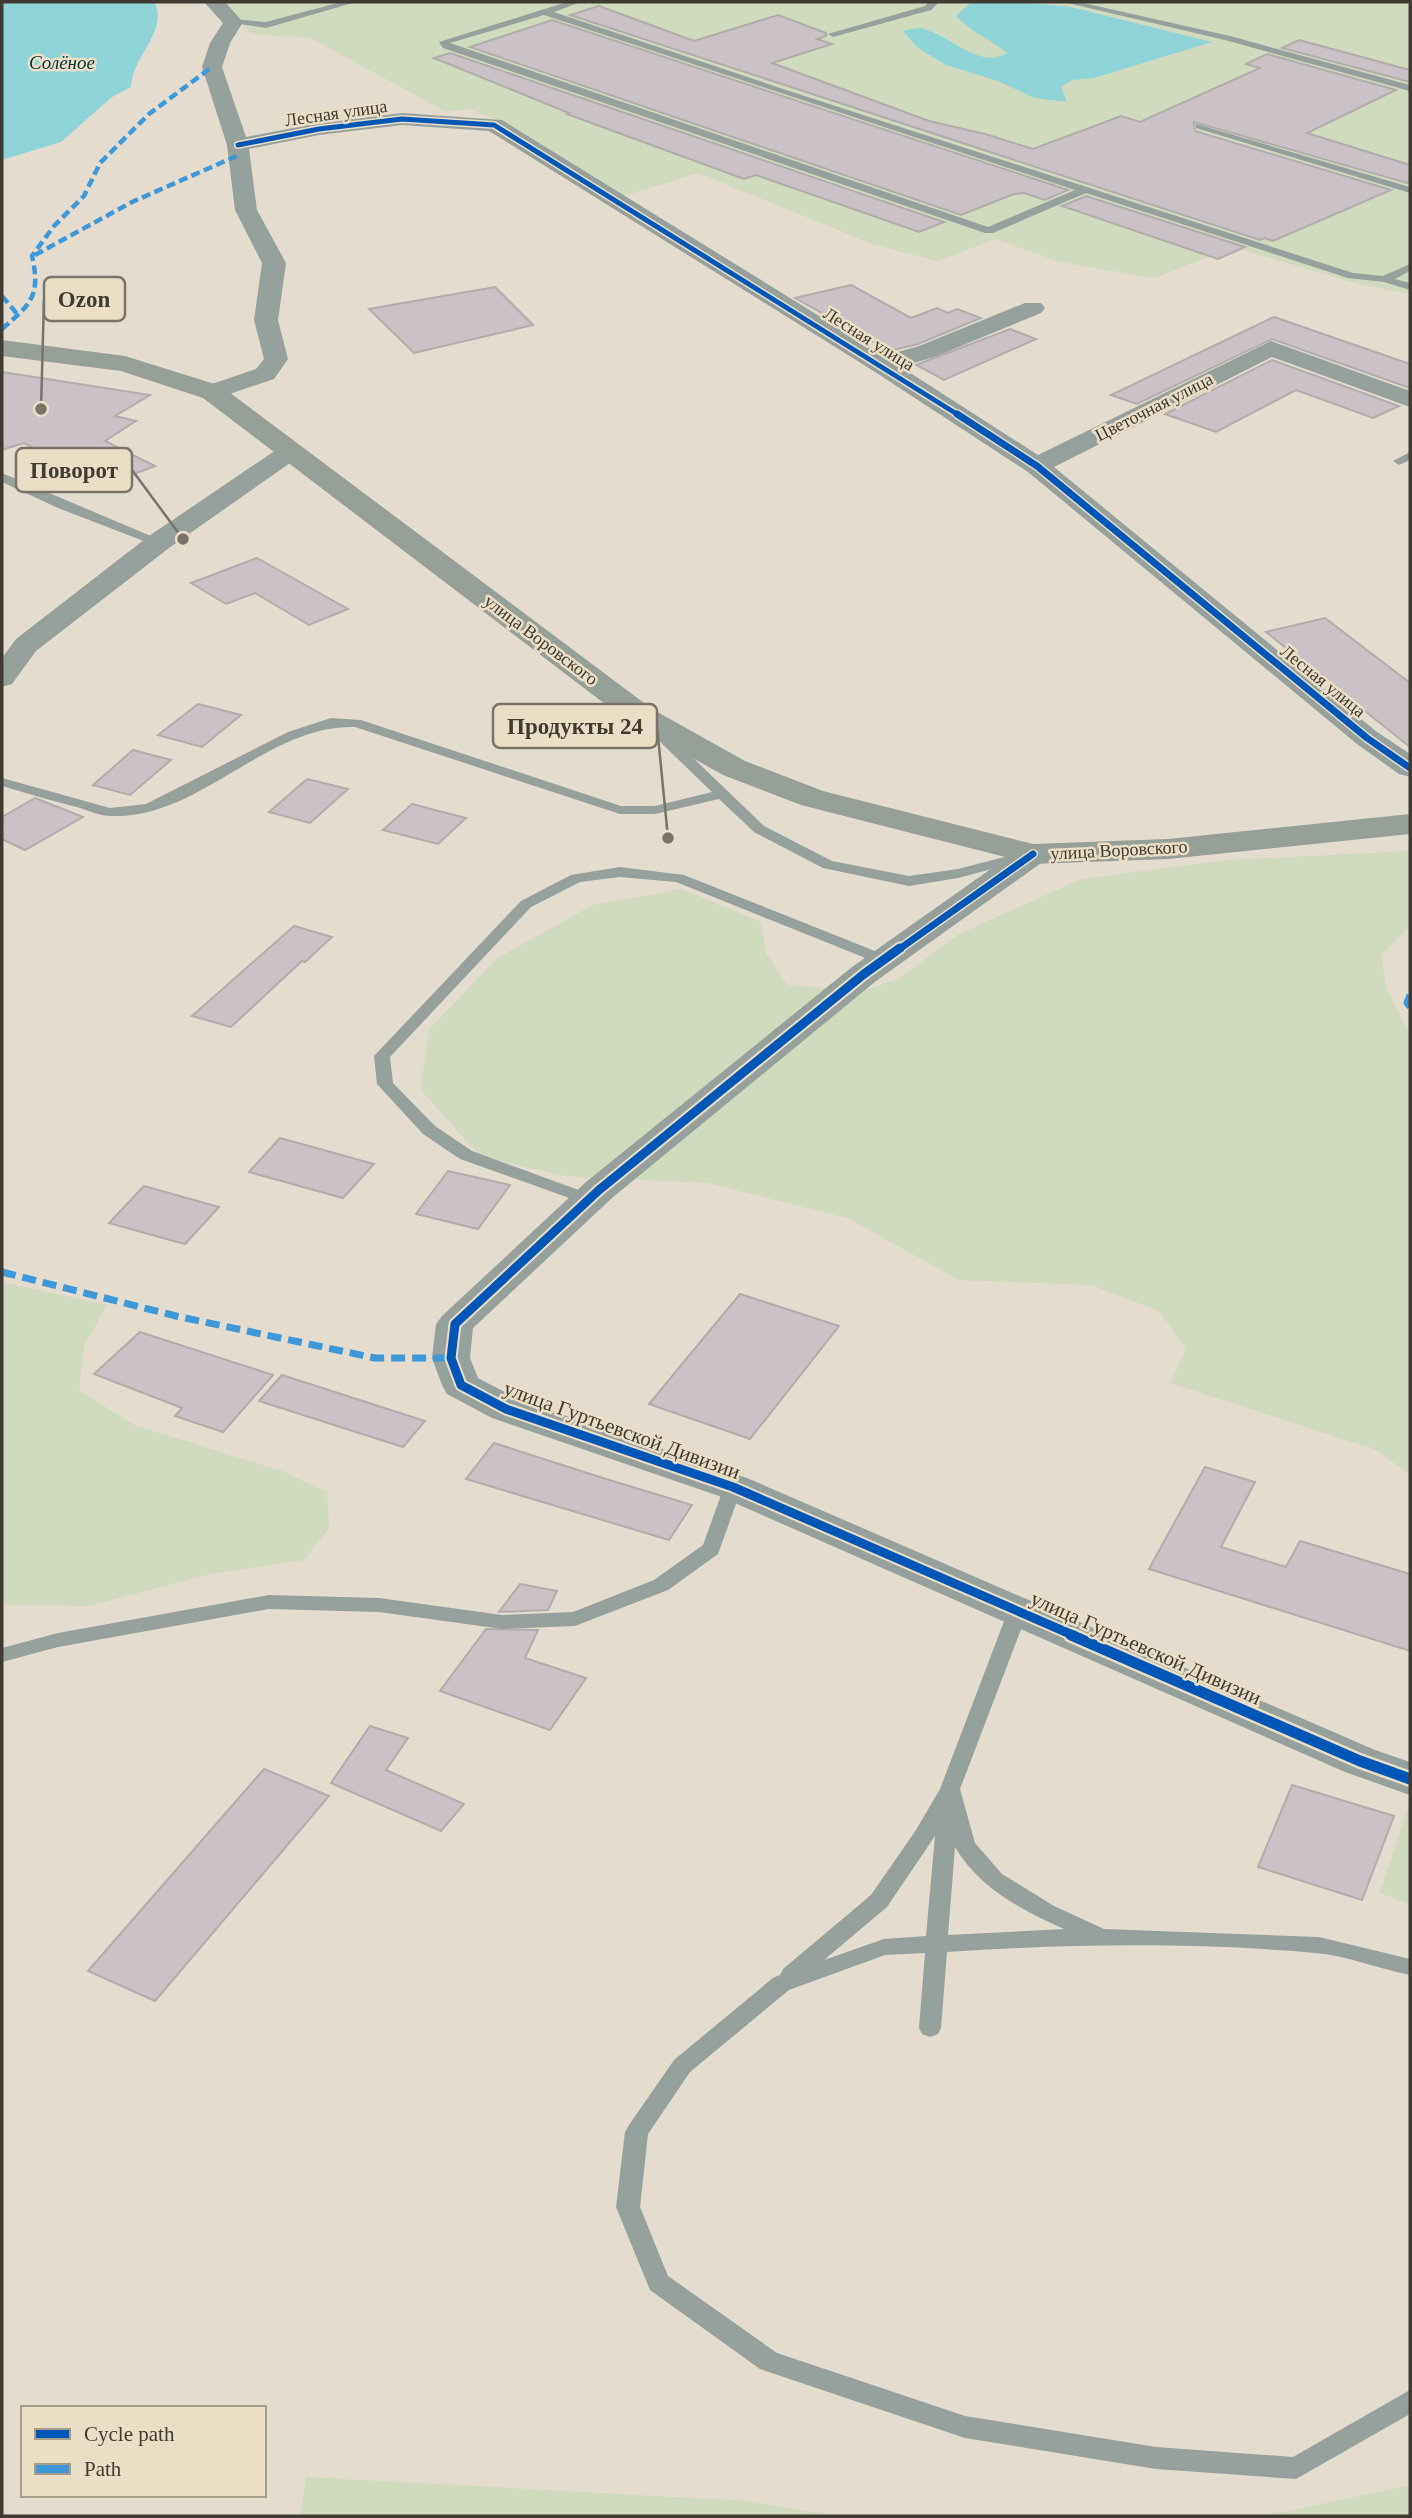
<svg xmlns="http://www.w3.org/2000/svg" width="1412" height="2518" font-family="'Times New Roman',serif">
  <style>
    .green { fill: #cfdabe }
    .water { fill: #8fd5d8 }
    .building { fill: #cbc2c8; stroke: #b2adab; stroke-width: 2 }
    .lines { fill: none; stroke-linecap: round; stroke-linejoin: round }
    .lane { fill: #96a09c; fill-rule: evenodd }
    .street { fill: #96a09c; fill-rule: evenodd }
    .primary { fill: #96a099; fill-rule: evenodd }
    .quiet-far1 { stroke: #3f98d8; stroke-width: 4.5; stroke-dasharray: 9 4.5; stroke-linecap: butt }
    .quiet { stroke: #3f98d8; stroke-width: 7; stroke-dasharray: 14 7; stroke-linecap: butt }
    .cycleway-far3-casing { stroke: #ebdec7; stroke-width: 8 }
    .cycleway-far2-casing { stroke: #ebdec7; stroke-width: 10 }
    .cycleway-far1-casing { stroke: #ebdec7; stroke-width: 13 }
    .cycleway-casing { stroke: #ebdec7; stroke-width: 16 }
    .cycleway-far3 { stroke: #0057b8; stroke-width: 5 }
    .cycleway-far2 { stroke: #0057b8; stroke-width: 7 }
    .cycleway-far1 { stroke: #0057b8; stroke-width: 9 }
    .cycleway { stroke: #0057b8; stroke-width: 11 }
    .labels { text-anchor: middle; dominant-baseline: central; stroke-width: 5; stroke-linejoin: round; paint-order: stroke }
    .far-street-label { font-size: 18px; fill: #403b32; stroke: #ebdec7 }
    .far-water-label { font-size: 19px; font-style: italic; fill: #003337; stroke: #ebdec7 }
    .street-label { font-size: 21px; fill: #403b32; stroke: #ebdec7 }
    .leader { fill: none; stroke: #797369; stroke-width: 2.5 }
    .callout-dot { fill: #797369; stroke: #ebdec7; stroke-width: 2.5 }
    .callout { fill: #ebdec7; stroke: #797369; stroke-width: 2.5 }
    .callout-label { font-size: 23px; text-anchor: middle; font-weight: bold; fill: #403b32 }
  </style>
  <rect width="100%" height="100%" fill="#e3dccf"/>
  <g class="green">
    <path d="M222,2H1410V294L1362,285L1233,247L1155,278L1060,262L995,239L938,261L875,245L698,173L624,196L516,128L470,109L445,111L310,38L251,34Z"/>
    <path d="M1410,851V926L1381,955L1387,990L1410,1035V1474L1374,1449L1170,1383L1186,1349L1159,1311L1091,1285L959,1280L847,1218L708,1183L564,1176L481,1157L420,1089L430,1028L499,957L593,905L681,889L761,922L766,953L787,985L863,991L900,978L959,934L1082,879L1227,860Z"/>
    <path d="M2,1282L107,1305L84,1346L79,1390L134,1425L282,1471L327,1492L329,1528L304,1560L210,1574L89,1606L9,1605L2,1602Z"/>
    <path d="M1409,1805H1410V1904L1380,1893Z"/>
    <path d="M306,2477L748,2501L832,2516H300Z"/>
    <path d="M1410,2485V2516H1267Z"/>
  </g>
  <g class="water">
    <path d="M2,2H155C168,33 132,56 131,87L112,97L61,142L2,160Z"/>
    <path d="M978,2H1018L1071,7L1212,42L1094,78L1072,80L1061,87L1067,102L1035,98L998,81L946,65L918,48L903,31C908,30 914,28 919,28C948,32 979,71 1007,53C989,38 972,33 956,16L969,4Z"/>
  </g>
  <g class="building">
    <path d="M599,6L694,41L778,15L826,33V36L817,39L832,44L772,63L929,121L985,134L1033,149L1121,116L1140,122L1260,68L1246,64L1267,54L1396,90L1307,133L1410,165V182L1407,183L1194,122L1195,131L1391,190L1273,241L1265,238L1260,240L570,15Z"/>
    <path d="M552,20L1068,190L1045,200L1024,193L1014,194L961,215L470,47Z"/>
    <path d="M1299,40L1410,70V82L1282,48Z"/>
    <path d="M450,53L944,222L919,232L756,175L744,179L567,114L569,113L434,58Z"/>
    <path d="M1086,196L1245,247L1218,259L1062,206Z"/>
    <path d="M851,285L911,318L937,308L948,313L957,309L981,318L918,344L890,351L795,298Z"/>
    <path d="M495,287L533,325L414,353L369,309Z"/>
    <path d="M1274,317L1410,364V388L1272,339L1137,404L1111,395Z"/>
    <path d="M1010,329L1036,339L944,380L916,365Z"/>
    <path d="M1272,360L1399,406L1373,418L1296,390L1216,432L1165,414Z"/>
    <path d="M2,372L150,395L115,416L136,421L105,441L155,466L105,485L24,443L2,450Z"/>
    <path d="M257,558L348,609L309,625L255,593L226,604L191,583Z"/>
    <path d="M1325,618L1410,683V747L1266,632Z"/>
    <path d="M198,704L241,715L202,747L158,735Z"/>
    <path d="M133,750L171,760L130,795L93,785Z"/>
    <path d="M307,779L348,789L310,823L269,812Z"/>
    <path d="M35,798L83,817L25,850L2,839V817Z"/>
    <path d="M412,804L466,818L438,844L383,830Z"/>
    <path d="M294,926L332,937L305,962L302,961L231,1027L192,1016Z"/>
    <path d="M280,1138L374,1164L343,1198L249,1172Z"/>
    <path d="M448,1171L510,1185L478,1229L416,1214Z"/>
    <path d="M144,1186L219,1207L185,1244L109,1223Z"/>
    <path d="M740,1294L839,1326L750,1439L649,1404Z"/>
    <path d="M140,1332L273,1375L223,1432L175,1416L182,1408L94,1374Z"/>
    <path d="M282,1375L425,1421L403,1447L259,1401Z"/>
    <path d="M494,1443L606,1479L692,1505L669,1540L466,1479Z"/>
    <path d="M1205,1467L1255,1482L1221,1547L1286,1567L1300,1541L1410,1574V1651L1149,1569Z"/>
    <path d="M520,1584L557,1591L548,1610L499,1612Z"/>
    <path d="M486,1629L538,1630L525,1658L586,1678L550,1730L440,1691Z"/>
    <path d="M370,1726L408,1738L386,1770L464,1804L441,1831L331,1783Z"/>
    <path d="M264,1769L329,1796L155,2001L88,1971Z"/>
    <path d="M1292,1785L1394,1816L1362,1900L1258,1867Z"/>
  </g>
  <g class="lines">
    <g class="lane">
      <path d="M341,2H356L266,28L228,22L233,19L266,22Z"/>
      <path d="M567,2H581L554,12L786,90L1353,273L1383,276L1410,264V271L1395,279L1410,283V290L1384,282L1348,278L1086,193L993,233H985L443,48L439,42ZM544,15L1075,190L988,227L450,43Z"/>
      <path d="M929,2H939L931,10L833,37L828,34L925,6Z"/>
      <path d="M1063,2H1079L1230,36L1410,85V91L1225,40Z"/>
      <path d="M1196,124L1410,187V193L1196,128Z"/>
      <path d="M1410,452V460L1399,465L1393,461Z"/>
      <path d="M2,473L165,542L159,546L154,545L58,508L2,482Z"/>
      <path d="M331,718L361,720L621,806H655L712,792L654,736V730H664L764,826L832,861L909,876L958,869L1024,852L1031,856L1029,859L958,878L909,886L823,868L754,832L719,799L655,814H620L355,727C267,724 199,820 111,816C101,816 89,811 80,808C54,801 28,794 2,786V778L110,808L146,804L288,732Z"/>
      <path d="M620,867L684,875L890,957L892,960L884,965L878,963L676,882L620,877L580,882L531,907L390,1057L393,1083L435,1126L472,1151L595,1196L598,1200L595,1204L589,1205L460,1159L423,1134L377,1084L374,1056L521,901L571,875Z"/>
      <path d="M733,1481L740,1483L742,1487L718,1554L668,1590L575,1626L502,1629L379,1612L269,1609L58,1647L2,1662V1648L58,1633L269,1595L379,1598L502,1615L573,1612L654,1580L703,1545L724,1487L726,1483Z"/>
      <path d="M1018,1604L1025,1606L1028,1611L960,1789L975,1843L1002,1874L1054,1906L1104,1929L1319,1937L1410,1959V1975C1380,1969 1348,1956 1316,1953C1194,1942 1070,1944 947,1952L941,2028L938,2034L930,2037L922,2034L919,2028L925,1953L885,1955L789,1990L690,2072L648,2134L640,2207L668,2276L777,2353L965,2416L1156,2447L1293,2457L1410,2390V2414L1296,2479L1156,2469L965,2438L760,2369L650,2290L616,2207L625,2132L629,2125L674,2060L773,1978L780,1975L783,1969L871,1895L916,1830L940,1789L1008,1611L1011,1606ZM935,1836L926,1936L884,1939L824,1960L887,1907ZM955,1847C979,1888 1023,1911 1064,1929L948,1935Z"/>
    </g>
    <g class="street">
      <path d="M204,2H225L243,22L230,43L222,67L246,137L319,123L402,113L502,120L884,356L919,346L1025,303H1041L1045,308L1041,313L937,356L901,367L1038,455L1271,341L1410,391V407L1272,357L1054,467L1377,732L1410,754V777L1399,774L1357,744L1028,472L872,370L489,131L402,125L319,135L249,149L257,210L286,263L278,320L288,359L274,379L221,397L212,400L203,397L199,392L203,387L256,369L264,359L254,320L262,263L235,210L227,145L202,67L210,43L223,23Z"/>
      <path d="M291,443L300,446L304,451L300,456L169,548L36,651L12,684L2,687V658L16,639L149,536L282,446Z"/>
      <path d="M1033,845L1044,847L1049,854L1044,861L876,981L612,1198L473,1328L470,1358L478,1378L520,1400L747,1478L1375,1750L1410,1762V1795L1345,1772L719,1496L492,1418L447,1394L442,1385L432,1358L436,1324L442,1316L586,1182L852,967L1022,847Z"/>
    </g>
    <path class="primary" d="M2,340L125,356L221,386L652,709L745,761L823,791L1033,844L1168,839L1410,814V834L1168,859L1033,864L801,805L723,775L630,723L203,398L121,371L2,356Z"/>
    <g class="quiet-far1">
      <path d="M35,255L132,202L239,155"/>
      <path d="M2,296L18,315"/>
      <path d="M2,329C31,304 41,296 32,256L54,226L84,196L100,163L149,114L212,67"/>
    </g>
    <g class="quiet">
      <path d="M1410,995L1407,1003L1410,1007"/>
      <path d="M2,1272L176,1316L375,1358H451"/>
    </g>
    <g class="cycleway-far3-casing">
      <path id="cycleway-far3" d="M238,145L319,129L402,119L494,125L960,416"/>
    </g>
    <g class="cycleway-far2-casing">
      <g id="cycleway-far2">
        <path d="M957,414L1037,466L1367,738L1410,768"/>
        <path d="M898,950L1033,854"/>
      </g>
    </g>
    <g class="cycleway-far1-casing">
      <path id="cycleway-far1" d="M900,948L864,974L599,1190L455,1324L451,1358L461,1385L506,1409L733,1487L1075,1636"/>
    </g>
    <g class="cycleway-casing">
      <path id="cycleway" d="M1071,1635L1360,1761L1410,1779"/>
    </g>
    <use href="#cycleway-far3" class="cycleway-far3"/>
    <use href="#cycleway-far2" class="cycleway-far2"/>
    <use href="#cycleway-far1" class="cycleway-far1"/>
    <use href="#cycleway" class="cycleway"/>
  </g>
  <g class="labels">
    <g class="far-street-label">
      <text transform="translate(336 113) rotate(-8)">Лесная улица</text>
      <text transform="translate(869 339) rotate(32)">Лесная улица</text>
      <text transform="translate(1154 407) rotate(-27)">Цветочная улица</text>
      <text transform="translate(541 640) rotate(37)">улица Воровского</text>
      <text transform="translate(1323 681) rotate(39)">Лесная улица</text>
      <text transform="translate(1119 850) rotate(-3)">улица Воровского</text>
    </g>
    <g class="far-water-label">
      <text x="62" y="62">Солёное</text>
    </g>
    <g class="street-label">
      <text transform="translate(622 1430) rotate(20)">улица Гуртьевской Дивизии</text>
      <text transform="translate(1146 1648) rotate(24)">улица Гуртьевской Дивизии</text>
    </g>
  </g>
  <path class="leader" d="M41 409L44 299M183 539L132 470M668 838L657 726"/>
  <g class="callout-dot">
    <circle cx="41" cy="409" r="7"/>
    <circle cx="183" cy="539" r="7"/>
    <circle cx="668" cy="838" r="7"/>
  </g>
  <g class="callout">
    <rect x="44" y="277" width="81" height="44" rx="7"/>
    <rect x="16" y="448" width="116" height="44" rx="7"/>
    <rect x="493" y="704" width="164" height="44" rx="7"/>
  </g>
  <g class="callout-label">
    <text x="84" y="307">Ozon</text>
    <text x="74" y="478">Поворот</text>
    <text x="575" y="734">Продукты 24</text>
  </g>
  <rect width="1412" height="2518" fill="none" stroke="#403b32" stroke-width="7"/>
  <rect x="21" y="2406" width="245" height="91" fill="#ebdec7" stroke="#a79d8b" stroke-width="2"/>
  <rect x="35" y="2429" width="35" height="10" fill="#0057b8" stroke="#a79d8b" stroke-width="2"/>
  <text x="84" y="2441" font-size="21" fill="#403b32">Cycle path</text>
  <rect x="35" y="2464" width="35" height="10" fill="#3f98d8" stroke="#a79d8b" stroke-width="2"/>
  <text x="84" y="2476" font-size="21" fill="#403b32">Path</text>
</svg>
